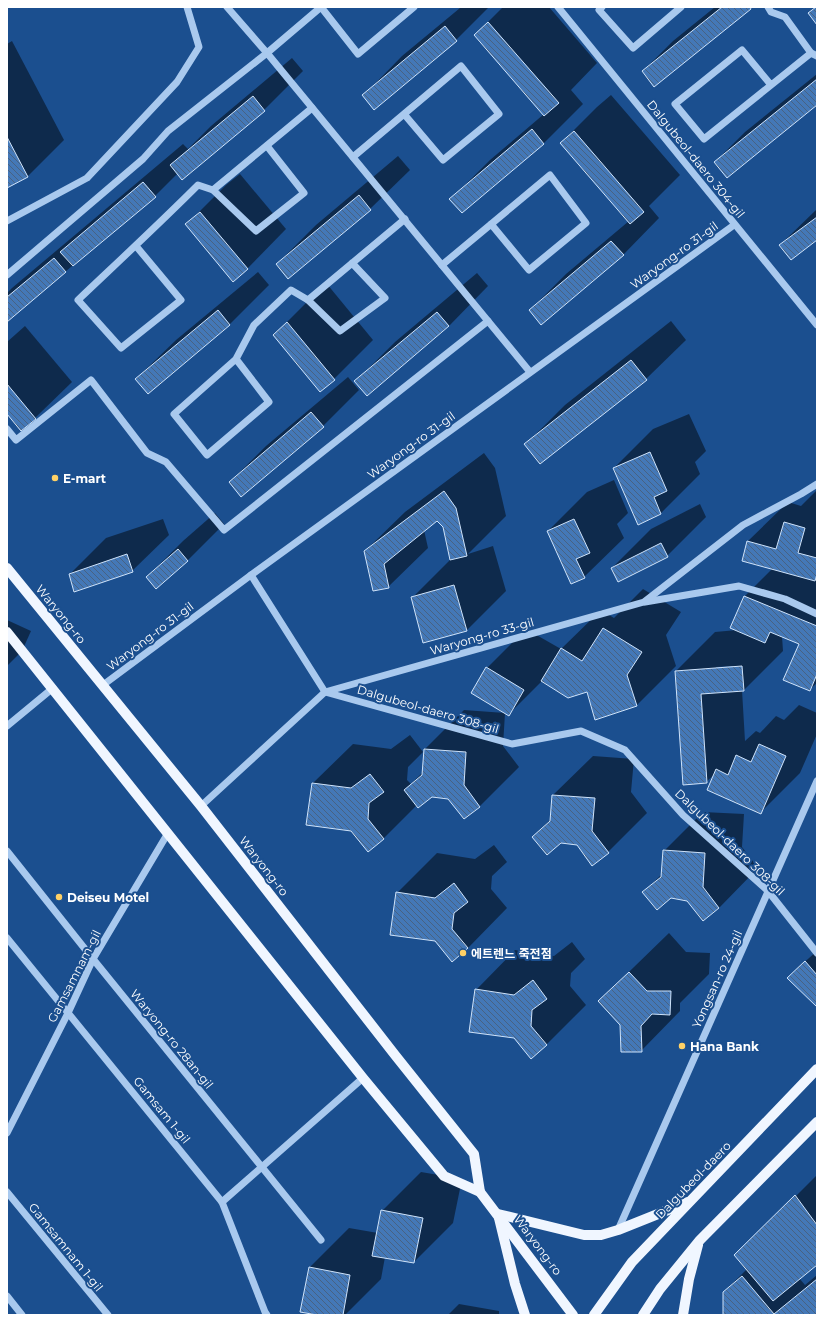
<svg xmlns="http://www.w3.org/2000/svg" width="824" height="1322" font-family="Montserrat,'Noto Sans KR',sans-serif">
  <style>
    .shadow { fill: #0007; fill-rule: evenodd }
    .building { fill: url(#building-back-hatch); stroke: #cfe3fa }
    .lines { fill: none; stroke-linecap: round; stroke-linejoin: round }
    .minor { stroke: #a9c9ee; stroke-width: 7 }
    .major { stroke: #f0f6ff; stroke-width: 10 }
    .poi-dot { fill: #ffd166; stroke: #1b4f8f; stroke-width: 1.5 }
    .labels { text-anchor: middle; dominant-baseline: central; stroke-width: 4; stroke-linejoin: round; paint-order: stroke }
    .street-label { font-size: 12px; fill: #fff; stroke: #1b4f8f }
    .poi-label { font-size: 12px; font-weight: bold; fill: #fff; stroke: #1b4f8f; text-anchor: start }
  </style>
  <defs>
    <pattern id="building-back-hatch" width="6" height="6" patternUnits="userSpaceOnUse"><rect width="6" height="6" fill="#4478b7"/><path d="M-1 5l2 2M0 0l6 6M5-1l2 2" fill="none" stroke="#486282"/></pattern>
  </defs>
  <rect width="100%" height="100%" fill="#1b4f8f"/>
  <g class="shadow">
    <path d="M458,7H489L456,40L363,96L402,56L460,8Z"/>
    <path d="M503,7H549L597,63L571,90L583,104L544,143L462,212L451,199L490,160L544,114L475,35Z"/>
    <path d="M715,7H752L643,71L673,41Z"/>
    <path d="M12,41L64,140L28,176L7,187V44Z"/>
    <path d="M292,58L303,71L264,110L183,179L178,173L155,196L7,321V293L12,288L183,144L188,149L211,126Z"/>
    <path d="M817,74V104L715,162L745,132Z"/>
    <path d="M611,95L680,175L649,206L659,218L623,255L530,310L566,274L629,221L561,143L597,107Z"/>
    <path d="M398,156L410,170L370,209L288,278L277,264L316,225Z"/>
    <path d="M240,174L286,229L247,269L187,224L226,185Z"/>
    <path d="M817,209V239L780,245Z"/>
    <path d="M258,272L269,285L230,324L148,393L136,379L176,340Z"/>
    <path d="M477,273L488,286L449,326L367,394L356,381L395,342Z"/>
    <path d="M327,284L373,340L334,379L274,335L313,296Z"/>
    <path d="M671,321L686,340L646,379L540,463L526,444L565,405Z"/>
    <path d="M25,326L72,382L35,418L21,430L7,412V342Z"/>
    <path d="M348,377L359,390L323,426L230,482L266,446Z"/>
    <path d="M689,414L706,451L695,462L700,474L661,513L638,523L614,468L653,429Z"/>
    <path d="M484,453L495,468L506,516L468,554L493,546L506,591L467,630L412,598L451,559L444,527L438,519L424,530L428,548L388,587L365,551L405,512Z"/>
    <path d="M614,480L628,513L617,524L624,538L584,577L548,531L587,492Z"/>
    <path d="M817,490V683L809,690L800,644L782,636L783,651L744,690H742L745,741L756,731L760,733L776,716L784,720L799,705L817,713V734L800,773L761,812L715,774L706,782L676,671L715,632L737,630L732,628L745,596L773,568L748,541L788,502L801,506ZM733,666V668L716,669V667Z"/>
    <path d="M700,504L706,517L667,556L612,568L651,529Z"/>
    <path d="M215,513L224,524L188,560L156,588L147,577L183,541Z"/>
    <path d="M163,519L169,535L132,571L70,574L106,538Z"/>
    <path d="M643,589L681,612L666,635L676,666L637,705L587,691L542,681L508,715L487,668L526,629L561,649L601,610L614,618Z"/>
    <path d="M7,620L31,631L22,651L7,666Z"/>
    <path d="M464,710L505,713L503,746L519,767L480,806L464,818L449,798L432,796L417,805L384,838L368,851L352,830L307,824L313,783L353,744L391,749L410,735L423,752L408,767L407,780L411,784L423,772L425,749Z"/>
    <path d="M593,756L634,759L631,792L647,813L608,852L578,844L533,837L552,818L553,795Z"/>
    <path d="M703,812L744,814L742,847L758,868L719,908L703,920L688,900L644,892L662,874L664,851Z"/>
    <path d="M494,845L507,862L492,876L491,889L507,908L468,948L397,893L437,853L475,859Z"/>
    <path d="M669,933L686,952L710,953L709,974L680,1003V1011L641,1051L621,1025L599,1001Z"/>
    <path d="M572,942L585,959L571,973L570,986L586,1005L546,1045L476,990L515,950L554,956Z"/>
    <path d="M817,951V1005L800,966Z"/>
    <path d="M421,1172L462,1179L453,1223L414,1262L385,1257L381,1279L345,1315H322L310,1267L349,1228L378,1233L382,1211Z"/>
    <path d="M817,1175V1264L799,1278L805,1285L817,1275V1315H724V1292L747,1269L736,1256Z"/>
    <path d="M459,1304L499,1311V1315H448Z"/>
  </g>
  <g class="building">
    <path d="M722,7H750L751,9L654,87L642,71Z"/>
    <path d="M816,7H817V25L808,13Z"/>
    <path d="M488,22L559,103L544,116L474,35Z"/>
    <path d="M445,26L457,41L374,110L362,95Z"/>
    <path d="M817,79V105L727,178L714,162Z"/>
    <path d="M253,96L265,111L182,180L170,165Z"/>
    <path d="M532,129L544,144L462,213L449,199Z"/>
    <path d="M574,131L644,212L630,224L560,143Z"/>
    <path d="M7,137L28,177L7,188Z"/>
    <path d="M143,182L156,197L73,266L60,252Z"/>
    <path d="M359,195L371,210L288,279L276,264Z"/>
    <path d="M200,212L248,269L233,282L185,224Z"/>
    <path d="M817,217V240L791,260L779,245Z"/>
    <path d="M611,241L624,255L541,325L529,310Z"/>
    <path d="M54,258L66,272L7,322V297Z"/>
    <path d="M218,310L230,325L148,394L135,379Z"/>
    <path d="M437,312L449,326L367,396L354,381Z"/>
    <path d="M287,322L335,380L320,392L273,335Z"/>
    <path d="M631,360L647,380L540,464L524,444Z"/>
    <path d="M7,384L36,419L21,431L7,414Z"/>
    <path d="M311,412L324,427L241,497L229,482Z"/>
    <path d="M650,452L667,491L654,497L661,514L638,525L613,468Z"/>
    <path d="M444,491L456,508L467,556L450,560L443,527L437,521L384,564L389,588L373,591L364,551Z"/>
    <path d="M574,519L590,553L576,559L585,578L571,584L547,531Z"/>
    <path d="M784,522L805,528L798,553L817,558V574L815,581L742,561L747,541L776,549Z"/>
    <path d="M661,543L668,557L618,582L611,568Z"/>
    <path d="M178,549L188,561L156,589L146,577Z"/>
    <path d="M127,554L133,572L74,592L69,574Z"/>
    <path d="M454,585L467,631L423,643L411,597Z"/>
    <path d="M744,596L817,626V674L810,691L783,680L799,644L770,632L765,643L730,628Z"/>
    <path d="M603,628L642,652L627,675L637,706L595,720L587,692L568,698L541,681L561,648L582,661Z"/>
    <path d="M742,666L744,691L701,694L707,783L683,785L675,671Z"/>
    <path d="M486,667L524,690L509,716L471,693Z"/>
    <path d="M759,744L786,756L761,814L707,790L716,769L728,775L736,755L751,762Z"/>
    <path d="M424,749L466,752L464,785L480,807L464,819L448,799L432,797L418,808L404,790L422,775Z"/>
    <path d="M370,774L384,792L369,803L368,819L384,839L368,852L351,831L306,825L312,783L351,788Z"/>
    <path d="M552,795L595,798L592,831L609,853L592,866L577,845L561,843L547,855L532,837L550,821Z"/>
    <path d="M663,850L705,853L703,887L719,908L703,921L687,901L671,898L657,910L642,892L661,877Z"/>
    <path d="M454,883L468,902L454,913L452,929L468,948L452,962L435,941L390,935L396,892L435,898Z"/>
    <path d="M805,961L817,975V1007L787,978Z"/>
    <path d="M629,972L647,991H671L670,1015L652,1014L641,1026L642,1052H621L620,1025L598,1001Z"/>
    <path d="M533,980L547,999L532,1010L531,1026L547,1045L531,1059L514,1038L469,1032L475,989L514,995Z"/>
    <path d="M795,1195L817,1225V1265L773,1301L734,1255Z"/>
    <path d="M381,1210L423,1218L414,1263L372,1256Z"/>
    <path d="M309,1267L350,1275L343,1315H317L300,1312Z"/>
    <path d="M742,1276L774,1314L817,1279V1315H723V1292Z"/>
  </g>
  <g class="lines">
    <g class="minor">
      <path d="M227,7L267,53L530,372"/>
      <path d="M321,7L358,54L414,7"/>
      <path d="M558,7L817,325"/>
      <path d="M602,7L599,10L633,48L681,7"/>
      <path d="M768,7L771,12L785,17L811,53L817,56"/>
      <path d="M771,85L742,50L675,104L704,139L811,53"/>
      <path d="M353,157L461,66L499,114L443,160L404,114"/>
      <path d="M213,190L256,231L304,193L267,146"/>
      <path d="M7,221L87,178L177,82L199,47L187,7"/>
      <path d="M136,246L181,300L121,348L78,300C118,262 159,224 198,185L213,190L312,108"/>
      <path d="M352,263L385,298L340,331L308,300L405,219"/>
      <path d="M442,265L550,175L586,223L529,270L491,224"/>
      <path d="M7,275L143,159L168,131L267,53L321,7"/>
      <path d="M236,359L269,402L207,455L174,414L236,359L254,325L291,290L308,300"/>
      <path d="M7,429L16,440L91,380L147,453L166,462L224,530L488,321"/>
      <path d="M251,575L325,692"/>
      <path d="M645,602L739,586L785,599L817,614"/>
      <path d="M103,685L251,575L734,225"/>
      <path d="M325,692L512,744L581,731L625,750L683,815L768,891L817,953"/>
      <path d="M7,726L53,688"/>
      <path d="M201,806L325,692L644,602L743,525L801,494L817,484"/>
      <path d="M7,851L93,959L321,1240"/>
      <path d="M7,938L222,1202L265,1312L267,1315"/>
      <path d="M7,1133L68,1013L93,959L168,833"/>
      <path d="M7,1192L108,1315"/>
      <path d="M222,1202L363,1078"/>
      <path d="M618,1230L817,781"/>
      <path d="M7,1296L22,1315"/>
    </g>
    <g class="major">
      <path d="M7,568L201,806L395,1055L474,1154L480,1192"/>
      <path d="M7,632L363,1078L444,1176L480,1192L573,1315"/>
      <path d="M498,1214L584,1235H601L618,1230L688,1202"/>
      <path d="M499,1218L515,1284L525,1315"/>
      <path d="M594,1315L632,1262L817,1069"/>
      <path d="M643,1315L660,1289L700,1240L817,1122"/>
      <path d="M683,1315L689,1279L698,1245"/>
    </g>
  </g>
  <g class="poi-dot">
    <circle cx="55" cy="478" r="4"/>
    <circle cx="59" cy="897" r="4"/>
    <circle cx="463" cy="953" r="4"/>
    <circle cx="682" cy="1046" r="4"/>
  </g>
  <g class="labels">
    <g class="street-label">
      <text transform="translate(696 159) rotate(51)">Dalgubeol-daero 304-gil</text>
      <text transform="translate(674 255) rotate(-36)">Waryong-ro 31-gil</text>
      <text transform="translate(411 445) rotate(-36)">Waryong-ro 31-gil</text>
      <text transform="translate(61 614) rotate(51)">Waryong-ro</text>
      <text transform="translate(150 636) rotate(-37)">Waryong-ro 31-gil</text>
      <text transform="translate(482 636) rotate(-16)">Waryong-ro 33-gil</text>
      <text transform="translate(428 709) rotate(16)">Dalgubeol-daero 308-gil</text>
      <text transform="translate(730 842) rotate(44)">Dalgubeol-daero 308-gil</text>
      <text transform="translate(264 866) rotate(52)">Waryong-ro</text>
      <text transform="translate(74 976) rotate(-63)">Gamsamnam-gil</text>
      <text transform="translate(717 979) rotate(-66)">Yongsan-ro 24-gil</text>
      <text transform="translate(172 1039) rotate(51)">Waryong-ro 28an-gil</text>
      <text transform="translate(162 1110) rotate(51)">Gamsam 1-gil</text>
      <text transform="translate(693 1180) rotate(-46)">Dalgubeol-daero</text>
      <text transform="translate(538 1245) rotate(53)">Waryong-ro</text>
      <text transform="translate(66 1247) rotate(51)">Gamsamnam 1-gil</text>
    </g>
    <g class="poi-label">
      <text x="63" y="478">E-mart</text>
      <text x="67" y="897">Deiseu Motel</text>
      <text x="471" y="953">에트렌느 죽전점</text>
      <text x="690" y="1046">Hana Bank</text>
    </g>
  </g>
  <rect width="824" height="1322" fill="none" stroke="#ffffff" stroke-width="16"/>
</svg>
